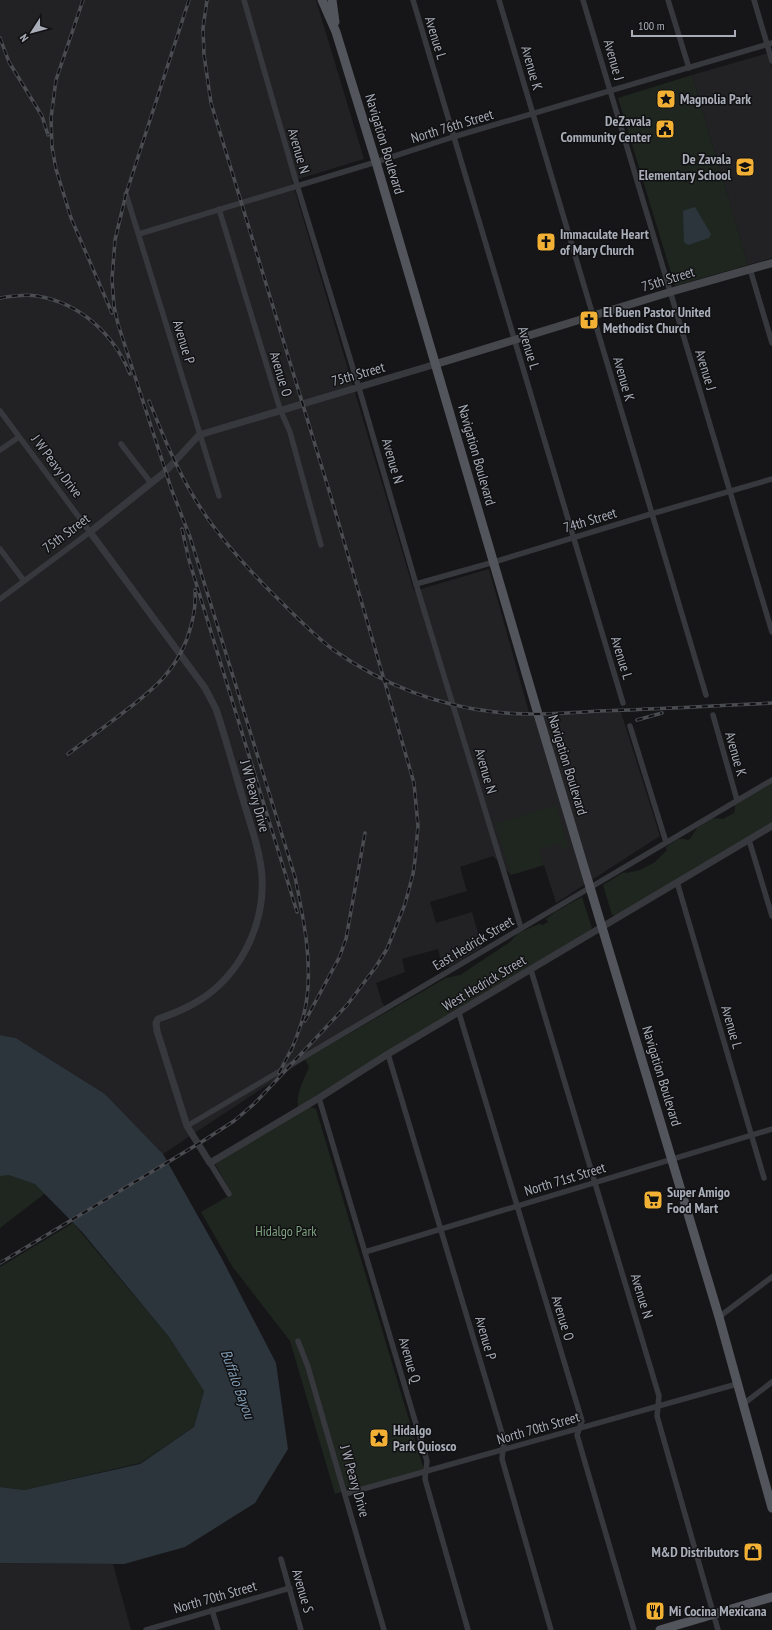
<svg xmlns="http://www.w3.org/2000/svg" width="772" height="1630" font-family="'PT Sans Narrow',sans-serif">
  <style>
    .built { fill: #222225 }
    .green { fill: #1e261f }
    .water { fill: #2c353c }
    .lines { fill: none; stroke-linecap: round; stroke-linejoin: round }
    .minor { stroke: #37383d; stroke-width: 5.5 }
    .tertiary { stroke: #37383d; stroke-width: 7 }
    .secondary { stroke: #45474d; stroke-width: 8 }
    .primary { stroke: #53555c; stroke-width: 9 }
    .rail-casing { stroke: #4a4c52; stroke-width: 3.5 }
    .rail { stroke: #111113; stroke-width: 2; stroke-dasharray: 6; stroke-linecap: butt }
    .labels { text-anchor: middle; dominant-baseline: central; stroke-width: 3; stroke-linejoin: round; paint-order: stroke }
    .street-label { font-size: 14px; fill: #a8adb8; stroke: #111113 }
    .poi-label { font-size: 14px; font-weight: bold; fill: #a8adb8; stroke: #111113; text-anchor: start }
    .park-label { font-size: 14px; fill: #7fa381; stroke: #111113 }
    .water-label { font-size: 15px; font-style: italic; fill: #7f9bb3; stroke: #111113 }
  </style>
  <rect width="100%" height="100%" fill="#161618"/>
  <g class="built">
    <path d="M0,0H316L364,159L292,181L414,591L489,569L530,716L620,709L660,836L556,903L544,865L511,875L493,856L460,867L467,891L430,902L436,923L472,912L482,947L450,967L442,966L438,949L402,959L405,972L376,983L382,1002L385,1007L163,1154L105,1094L16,1038L0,1035Z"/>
    <path d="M768,53L772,68V258L748,265L692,75Z"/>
    <path d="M0,1563L113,1564L131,1630H0Z"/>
  </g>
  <g class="green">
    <path d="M692,75L748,265L675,286L618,98Z"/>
    <path d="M772,783V823L615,916L612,915L603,885L624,872L626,873L640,870L655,862L667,850L666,847L678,839H685L687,840L690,839L697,828L713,818L723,819L734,813L735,810V805Z"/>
    <path d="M556,805L568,847L562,849L560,843L539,850L544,865L511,875L495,824Z"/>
    <path d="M582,897L592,928L586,934L298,1107C296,1092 304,1080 309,1067L305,1059L446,978L460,975L510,942L518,933L539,924L543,925L548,922L546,919L555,912Z"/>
    <path d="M310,1107L316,1109L424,1470L335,1494L290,1341L232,1266L201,1212L232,1194L215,1164Z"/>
    <path d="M0,1169L52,1188L0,1228Z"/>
    <path d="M73,1223L169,1337L204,1391L194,1427L140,1463L24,1490L0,1487V1267Z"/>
  </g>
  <g class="water">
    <path d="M695,207L711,234L709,238L688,245L684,242L683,211Z"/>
    <path d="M0,1035L16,1038L105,1094L163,1154L221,1257L276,1363L288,1449L255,1503L185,1547L124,1564L0,1563V1487L24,1490L140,1464L194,1427L204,1391L169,1337L83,1233L35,1184L9,1175L0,1176Z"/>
  </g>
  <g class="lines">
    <g class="minor">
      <path d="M244,0L297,185L359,388L416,584L521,928"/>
      <path d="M413,0L623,703"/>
      <path d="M499,0L706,695"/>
      <path d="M583,0L772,632"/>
      <path d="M668,0L689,68"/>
      <path d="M754,0L772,61"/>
      <path d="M126,194L219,496"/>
      <path d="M219,209L280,409L290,432L321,545"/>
      <path d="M139,234L376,162L453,137L772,43"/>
      <path d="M750,269L772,343"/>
      <path d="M0,411L90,532L0,599"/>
      <path d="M121,444L151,483"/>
      <path d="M0,450L19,437"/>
      <path d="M0,549L24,581"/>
      <path d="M416,584L494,562L651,514L772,479"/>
      <path d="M713,715L737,800"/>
      <path d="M630,726L666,842"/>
      <path d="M749,840L772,916"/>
      <path d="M677,882L764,1178"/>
      <path d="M531,970L659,1396L657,1416L718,1630"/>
      <path d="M459,1013L582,1421L577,1435L634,1630"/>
      <path d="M388,1054L504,1440L502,1459L551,1630"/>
      <path d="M319,1098L427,1461L425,1479L468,1630"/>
      <path d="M187,1126L772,780"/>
      <path d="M210,1163L229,1194"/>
      <path d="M365,1252L772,1129"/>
      <path d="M719,1317L772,1277"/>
      <path d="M298,1341L308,1367L384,1630"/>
      <path d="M742,1405L772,1382"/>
      <path d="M345,1494L737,1384"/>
      <path d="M281,1559L301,1630"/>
      <path d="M212,1610L218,1630"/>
      <path d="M146,1630L290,1588"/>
    </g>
    <path class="tertiary" d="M436,364L199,435L165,472L90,532L205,688L216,709C226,739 234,769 243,799C250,824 260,850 262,876C265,924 241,974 200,1000C187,1008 173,1014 158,1019L156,1023L157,1031L187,1126L210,1163L319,1098L388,1054L772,826"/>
    <path class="secondary" d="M436,364L670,292L772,263"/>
    <g class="primary">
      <path d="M322,0L336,32L376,162L538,714L719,1317L772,1508"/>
      <path d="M332,0L335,22"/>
      <path d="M660,1630L772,1597"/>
    </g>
    <g class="rail-casing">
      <g id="rail">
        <path d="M83,0L56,80L51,118L52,147L56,169L71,218L112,313"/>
        <path d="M189,0L126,194L115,240L112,279L114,306L118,324L171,488L190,537L295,877C303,916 312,958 307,997C305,1016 298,1033 291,1051"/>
        <path d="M0,38L9,62L42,116L48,135"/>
        <path d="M0,298C12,296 25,294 37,296C80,303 114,334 130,374"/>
        <path d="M149,401C163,435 176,468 195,499C216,534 244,565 273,594C293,613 312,634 335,651C382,684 438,706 495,712C530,716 565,713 599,711C657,709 714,706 772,703"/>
        <path d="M182,529L189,560L297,912"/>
        <path d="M637,720L662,713"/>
        <path d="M68,754C85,741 103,728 120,715C153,690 180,669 191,626C194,615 196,602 195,590"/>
        <path d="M305,1021L339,958L346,939L365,833"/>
        <path d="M279,1073L293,1046"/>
        <path d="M0,1263L203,1141L234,1121L254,1104L347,1005L375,968L387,949L405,904L413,874L415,860L418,826L414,783L334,507L211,103L204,55L203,28L207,0"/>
      </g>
    </g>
    <use href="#rail" class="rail"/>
  </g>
  <defs>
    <g id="sight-square" transform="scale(1)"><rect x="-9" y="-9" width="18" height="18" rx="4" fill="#f2b134" stroke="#111113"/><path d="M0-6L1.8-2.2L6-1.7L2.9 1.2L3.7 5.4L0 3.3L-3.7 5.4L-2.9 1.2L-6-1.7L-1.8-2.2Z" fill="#111"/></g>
    <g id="civic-square" transform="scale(1)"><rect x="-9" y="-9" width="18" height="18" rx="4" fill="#f2b134" stroke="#111113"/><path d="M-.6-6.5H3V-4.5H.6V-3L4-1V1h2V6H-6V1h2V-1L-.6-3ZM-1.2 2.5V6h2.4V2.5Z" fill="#111"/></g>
    <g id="school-square" transform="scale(1)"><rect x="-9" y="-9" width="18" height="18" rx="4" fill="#f2b134" stroke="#111113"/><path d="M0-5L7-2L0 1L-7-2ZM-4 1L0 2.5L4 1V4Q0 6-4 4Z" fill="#111"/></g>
    <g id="church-square" transform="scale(1)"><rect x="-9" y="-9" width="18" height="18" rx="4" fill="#f2b134" stroke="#111113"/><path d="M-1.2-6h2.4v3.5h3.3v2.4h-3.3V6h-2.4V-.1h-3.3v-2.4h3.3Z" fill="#111"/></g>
    <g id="supermarket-square" transform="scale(1)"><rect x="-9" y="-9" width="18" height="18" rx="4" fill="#f2b134" stroke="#111113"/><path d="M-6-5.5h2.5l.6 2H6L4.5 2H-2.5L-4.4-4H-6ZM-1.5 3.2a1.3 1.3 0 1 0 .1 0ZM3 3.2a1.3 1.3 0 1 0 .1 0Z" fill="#111"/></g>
    <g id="shop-square" transform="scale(1)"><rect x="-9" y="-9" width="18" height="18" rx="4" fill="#f2b134" stroke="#111113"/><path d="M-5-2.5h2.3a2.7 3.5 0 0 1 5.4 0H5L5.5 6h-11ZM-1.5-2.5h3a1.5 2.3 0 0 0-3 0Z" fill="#111"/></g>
    <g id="restaurant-square" transform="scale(1)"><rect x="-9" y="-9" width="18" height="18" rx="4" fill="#f2b134" stroke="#111113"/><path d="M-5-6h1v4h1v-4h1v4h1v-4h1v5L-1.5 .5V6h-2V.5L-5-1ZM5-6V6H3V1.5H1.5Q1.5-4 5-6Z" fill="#111"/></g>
  </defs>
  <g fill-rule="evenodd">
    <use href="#sight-square" x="666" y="99"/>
    <use href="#civic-square" x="665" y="129"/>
    <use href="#school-square" x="745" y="167"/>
    <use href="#church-square" x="546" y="242"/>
    <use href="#church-square" x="589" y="320"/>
    <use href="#supermarket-square" x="653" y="1200"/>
    <use href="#sight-square" x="379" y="1438"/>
    <use href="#shop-square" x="753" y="1552"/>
    <use href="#restaurant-square" x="655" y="1611"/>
  </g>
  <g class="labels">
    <g class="street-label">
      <text transform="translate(436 38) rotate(73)">Avenue L</text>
      <text transform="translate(614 60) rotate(74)">Avenue J</text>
      <text transform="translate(532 68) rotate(74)">Avenue K</text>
      <text transform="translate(452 126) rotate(-17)">North 76th Street</text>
      <text transform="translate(385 144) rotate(73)">Navigation Boulevard</text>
      <text transform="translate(299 151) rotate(74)">Avenue N</text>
      <text transform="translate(668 279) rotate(-17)">75th Street</text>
      <text transform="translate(184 342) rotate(73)">Avenue P</text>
      <text transform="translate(529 348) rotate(73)">Avenue L</text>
      <text transform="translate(706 370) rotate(73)">Avenue J</text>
      <text transform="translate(281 374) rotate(73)">Avenue O</text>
      <text transform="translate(358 374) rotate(-16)">75th Street</text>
      <text transform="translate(624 379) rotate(74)">Avenue K</text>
      <text transform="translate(477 455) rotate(74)">Navigation Boulevard</text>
      <text transform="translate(393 461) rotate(74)">Avenue N</text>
      <text transform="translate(57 466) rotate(53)">J W Peavy Drive</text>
      <text transform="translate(590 520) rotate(-17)">74th Street</text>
      <text transform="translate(66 533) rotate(-37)">75th Street</text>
      <text transform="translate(622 658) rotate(73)">Avenue L</text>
      <text transform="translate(736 754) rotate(74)">Avenue K</text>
      <text transform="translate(568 765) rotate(73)">Navigation Boulevard</text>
      <text transform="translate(486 771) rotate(74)">Avenue N</text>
      <text transform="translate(255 796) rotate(74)">J W Peavy Drive</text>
      <text transform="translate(473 943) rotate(-31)">East Hedrick Street</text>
      <text transform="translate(484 983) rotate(-31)">West Hedrick Street</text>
      <text transform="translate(732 1027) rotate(74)">Avenue L</text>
      <text transform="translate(662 1076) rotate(73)">Navigation Boulevard</text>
      <text transform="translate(565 1179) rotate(-17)">North 71st Street</text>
      <text transform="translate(642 1296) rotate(73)">Avenue N</text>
      <text transform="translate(563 1318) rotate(73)">Avenue O</text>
      <text transform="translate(486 1338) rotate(74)">Avenue P</text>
      <text transform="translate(410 1360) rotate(74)">Avenue Q</text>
      <text transform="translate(538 1428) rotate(-16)">North 70th Street</text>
      <text transform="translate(355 1481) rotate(74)">J W Peavy Drive</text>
      <text transform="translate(303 1591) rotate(74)">Avenue S</text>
      <text transform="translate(215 1597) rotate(-16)">North 70th Street</text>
    </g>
    <g class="poi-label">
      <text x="680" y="99">Magnolia Park</text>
      <text x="651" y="121" text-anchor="end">DeZavala<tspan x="651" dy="16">Community Center</tspan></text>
      <text x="731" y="159" text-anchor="end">De Zavala<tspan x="731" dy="16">Elementary School</tspan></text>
      <text x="560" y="234">Immaculate Heart<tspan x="560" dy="16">of Mary Church</tspan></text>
      <text x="603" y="312">El Buen Pastor United<tspan x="603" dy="16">Methodist Church</tspan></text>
      <text x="667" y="1192">Super Amigo<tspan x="667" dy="16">Food Mart</tspan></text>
      <text x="393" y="1430">Hidalgo<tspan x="393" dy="16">Park Quiosco</tspan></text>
      <text x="739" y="1552" text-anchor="end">M&amp;D Distributors</text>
      <text x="669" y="1611">Mi Cocina Mexicana</text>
    </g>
    <g class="park-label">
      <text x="286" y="1231">Hidalgo Park</text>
    </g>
    <g class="water-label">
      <text transform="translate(238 1384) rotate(70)">Buffalo Bayou</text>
    </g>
  </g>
  <g transform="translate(32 32) rotate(234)" stroke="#111113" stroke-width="3" paint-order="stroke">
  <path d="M0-3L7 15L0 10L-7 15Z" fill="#a8adb8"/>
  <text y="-6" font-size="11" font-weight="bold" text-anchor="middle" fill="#a8adb8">N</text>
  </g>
  <path d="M632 30v6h103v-6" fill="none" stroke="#a8adb8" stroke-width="2"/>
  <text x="638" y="30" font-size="12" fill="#a8adb8" stroke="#111113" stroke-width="3" paint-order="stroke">100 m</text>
</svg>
